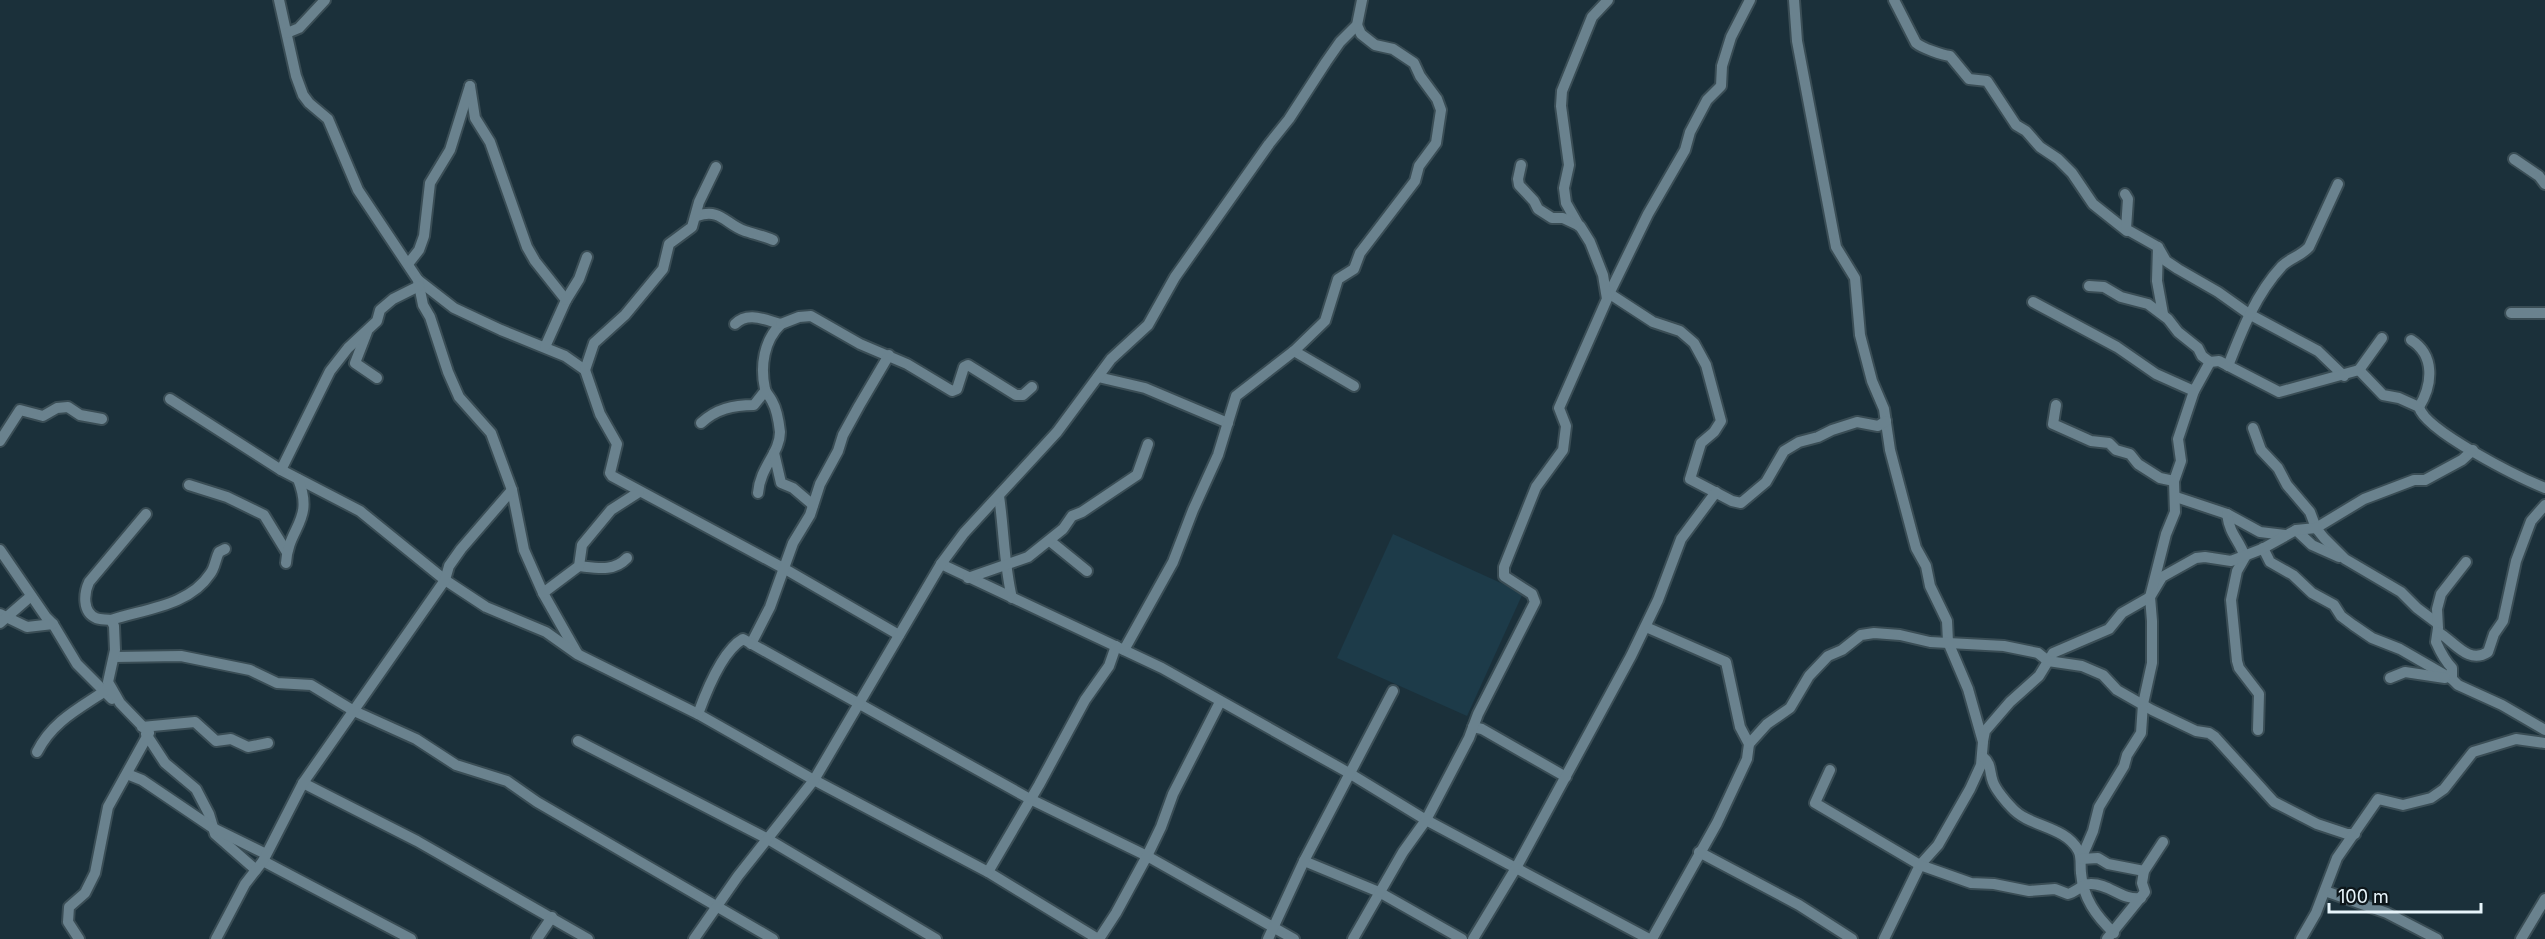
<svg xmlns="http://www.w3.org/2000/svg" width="2545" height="939" font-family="Inter,sans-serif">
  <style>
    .built { fill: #1d3b49 }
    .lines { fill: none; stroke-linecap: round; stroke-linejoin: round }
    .street-casing { stroke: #3a4d55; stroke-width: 14 }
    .street { stroke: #6a828e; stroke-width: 10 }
  </style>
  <rect width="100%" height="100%" fill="#1b303a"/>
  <path class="built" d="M1393,534L1523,593L1467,716L1337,658Z"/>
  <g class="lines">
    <g class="street-casing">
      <g id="street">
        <path d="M279,0L296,76L303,95L309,103L328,119L358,190L418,280L454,308L501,330L565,356L585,370L600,414L617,444L610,473L612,476L785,569L899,635"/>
        <path d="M1794,0L1797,41L1836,247L1855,278L1860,335L1872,381L1884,409L1890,450L1916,548L1926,566L1930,586L1947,621L1948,642L1968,689L1983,742L1981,765L1970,789L1938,845L1920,865L1884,939"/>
        <path d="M1894,0L1916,43C1922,48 1942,55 1950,56L1969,79L1987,81L2016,125L2026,131L2040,147L2058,159L2072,173L2093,204L2127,231"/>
        <path d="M287,33L299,28L325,0"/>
        <path d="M470,86L475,118L490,142L527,247L535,261L566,300L545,347"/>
        <path d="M2514,159L2539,176L2545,184"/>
        <path d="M2125,194L2128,199L2126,229L2158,247L2157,281L2163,314"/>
        <path d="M697,216C721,208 725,224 745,231C754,234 764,236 773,240"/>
        <path d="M1579,226L1566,203L1564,188L1569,165L1561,106L1562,91L1592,17L1608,0"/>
        <path d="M2158,247L2166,261L2178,269L2218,292L2249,314L2318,351L2344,376"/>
        <path d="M408,264L419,250L424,236L430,183L450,150L470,86"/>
        <path d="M418,280L423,305L430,317L448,372L459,397L491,433L512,490L524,550L543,593L577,653"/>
        <path d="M2089,286L2104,287L2121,297L2148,304L2168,319L2178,332L2198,348L2202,356L2210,362"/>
        <path d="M1610,294L1653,322L1680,331L1694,343L1706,365L1721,421L1714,432L1701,443L1690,479L1732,501L1741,503L1766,482L1784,451L1799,442L1818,437L1832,430L1857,422L1878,426L1886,421"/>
        <path d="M1607,298L1648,214L1685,150L1690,132L1707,100L1721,86L1722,66L1731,37L1750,0"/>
        <path d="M566,300L579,279L587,257"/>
        <path d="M2033,302L2117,347L2156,374L2194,391"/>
        <path d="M2511,313H2545"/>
        <path d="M735,324C748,311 765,320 781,324C764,340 760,366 765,389C766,393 770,397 772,401C776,408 779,423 780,432C780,453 760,467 758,493"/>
        <path d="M781,324L799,317L811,316L860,344L907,364L952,391L957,389L964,367L968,365L1016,395H1023L1032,387"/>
        <path d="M367,332L355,363L377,378"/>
        <path d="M2411,340C2435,355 2433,384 2419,407C2425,431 2520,478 2545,488"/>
        <path d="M1294,351L1354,386"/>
        <path d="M2228,366C2242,330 2256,294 2282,266C2290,258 2301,256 2309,247L2338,184"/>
        <path d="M585,370L594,343L625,315L663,269L669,244L692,227L699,202L716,167"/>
        <path d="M2359,370L2382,338"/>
        <path d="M1098,377L1145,388L1228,423"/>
        <path d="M170,399L281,470L360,511L445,580L486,607L546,632L577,654L698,714L814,780L988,872L1098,939"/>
        <path d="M2056,405L2053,424L2091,441L2109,443L2116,450L2130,454L2138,464L2160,478L2174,481"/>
        <path d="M701,423C716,409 733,405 754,405L765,391"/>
        <path d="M2253,428L2261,450L2278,468L2287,485L2310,512L2316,528L2324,538L2345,559L2401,592L2417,608L2437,623"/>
        <path d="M0,441L20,410L43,416L57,408L68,407L80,415L102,419"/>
        <path d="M774,453L781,483L793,488L813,505"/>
        <path d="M281,470L330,371L348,348L377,321L380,310L393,299L419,286"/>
        <path d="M189,485L227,497L264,515L286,551"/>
        <path d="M999,496C1004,530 1004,565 1012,598"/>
        <path d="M2176,497L2227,514L2260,532L2285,535"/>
        <path d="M2227,514C2230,536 2239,539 2245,557L2237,571L2231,600L2237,661L2239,668L2259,694L2258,730"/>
        <path d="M2296,530L2312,545L2339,557"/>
        <path d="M1050,541L1087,571"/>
        <path d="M2263,548L2270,562L2293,575L2312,593L2334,605L2341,616L2353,625L2372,638L2400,649L2452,679"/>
        <path d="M0,550L46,617L53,624L77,664L112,699"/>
        <path d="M2466,562L2441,594L2437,609L2438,628L2436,642C2440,651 2446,662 2452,668V679L2458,685L2502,705L2545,730"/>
        <path d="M286,563C288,527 315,521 298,479"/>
        <path d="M941,564L1162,668L1349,773L1426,820L1649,939"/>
        <path d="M579,566C597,568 614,572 627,558"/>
        <path d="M968,578L1028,557L1063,529L1072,516L1082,512L1137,475L1148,444"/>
        <path d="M543,593L579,566L582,545L611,510L639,492"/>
        <path d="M0,614L27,627L53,624"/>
        <path d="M111,620C144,609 189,606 210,574C215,568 215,560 219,552L225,549"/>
        <path d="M0,623L31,596"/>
        <path d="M1646,627L1726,662L1740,727L1749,744L1747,759L1717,823L1652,939"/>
        <path d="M2438,632C2454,641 2468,665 2488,652L2494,634L2503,621L2516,561L2531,521L2545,505"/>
        <path d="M751,644L770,607L793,543L810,515L820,484L838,451L843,435L859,406L889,355"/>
        <path d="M1124,650L1173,562L1193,510L1218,455L1236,396L1294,351L1325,321L1338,279L1354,269L1360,253L1415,181L1419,166L1436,143L1441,110L1437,99L1420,76L1414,63L1393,49L1375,45L1361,34L1357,25"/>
        <path d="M114,657L181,656L250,670L277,683L311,685L354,711L416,739L456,765L507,781L537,802L773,939"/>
        <path d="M2390,678L2405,672L2445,678"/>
        <path d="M698,714C706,692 723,650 743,639L1030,799L1147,856L1294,939"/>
        <path d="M142,727L195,722L216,741L231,739L248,747L268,743"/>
        <path d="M1473,727L1482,729L1566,777"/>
        <path d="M146,734L165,763L196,789L209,814L215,834L256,870"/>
        <path d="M578,741L766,838L936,939"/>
        <path d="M1983,741L1985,731L2010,702L2039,676L2053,653L2109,629L2122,613L2150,597L2162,577L2196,558L2205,557L2231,561L2262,549L2296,530L2316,528L2364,499L2414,480H2425L2462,460L2473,450"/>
        <path d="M1749,744L1767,724L1790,708L1809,676L1828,656L1842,650L1861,635L1874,633L1900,635L1930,642L2004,646L2038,653L2048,661L2082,666L2103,675L2117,690L2152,710L2196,731L2209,733L2215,737L2274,802L2317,824L2347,834H2355"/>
        <path d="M37,752C52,722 78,709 105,691L109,686"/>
        <path d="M1983,757C1992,764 1989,772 1993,782C1996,790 2006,802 2012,808C2029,827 2065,826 2078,850C2082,857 2080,865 2081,873C2083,898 2096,916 2114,933"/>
        <path d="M1830,770L1815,803L1920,865L1971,883L1994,884L2029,891L2055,889L2068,894C2076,892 2082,884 2090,884C2109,883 2122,901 2141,898"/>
        <path d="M127,774L142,780L213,828L266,854"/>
        <path d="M303,783L417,841L588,939"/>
        <path d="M1699,852L1799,905L1852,939"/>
        <path d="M2081,859L2093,831L2099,807L2124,766L2127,755L2141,733L2143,704L2152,663V621L2150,597L2166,534L2175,512L2174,481L2181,461L2178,439L2194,391L2210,362L2219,361L2279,392L2359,370L2383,395L2399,398L2419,407"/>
        <path d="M2081,859L2098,858L2108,864L2144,871"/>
        <path d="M263,861L411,939"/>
        <path d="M1304,861L1379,892L1462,939"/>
        <path d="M988,872L1039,785L1085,700L1109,666L1116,646"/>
        <path d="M2325,891L2387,913L2437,939"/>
        <path d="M79,939L68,922L69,907L85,893L95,873L108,807L149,733L120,703L108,682L115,650L114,626L111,620C106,619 100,620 96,618C82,612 84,593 89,582L146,514"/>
        <path d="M216,939L245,884L263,861L303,783L445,580L449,566L461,549L512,490"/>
        <path d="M537,939L552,917"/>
        <path d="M694,939L738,876L814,780L941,564L964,533L1057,432L1111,359L1148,325L1175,277L1269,144L1289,119L1326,62L1340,42L1357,25L1362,0"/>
        <path d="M1099,939L1116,913L1147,856L1161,827L1173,794L1220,702"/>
        <path d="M1268,939L1304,861L1393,691"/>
        <path d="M1353,939L1403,852L1426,820L1469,738L1478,714L1535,602L1532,594L1504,576V567L1536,487L1563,450L1566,426L1559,408L1607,299L1603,275L1590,242L1580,226L1563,218H1552L1538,209L1534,201L1519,185L1518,179L1521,165"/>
        <path d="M1473,939L1516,868L1631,656L1658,600L1681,539L1716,492"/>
        <path d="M2107,939L2145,892L2142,883L2144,871L2163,842"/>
        <path d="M2301,939L2316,913L2337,858L2378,799L2403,805L2431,798L2444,789L2473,752L2516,739L2545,743"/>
        <path d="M2521,939L2545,899"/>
      </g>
    </g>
    <use href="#street" class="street"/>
  </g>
  <path d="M2329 903v9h152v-9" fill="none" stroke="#e7f4fa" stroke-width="3"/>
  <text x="2338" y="903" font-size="18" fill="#e7f4fa" stroke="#0e171b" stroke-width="4.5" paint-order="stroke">100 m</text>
</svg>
